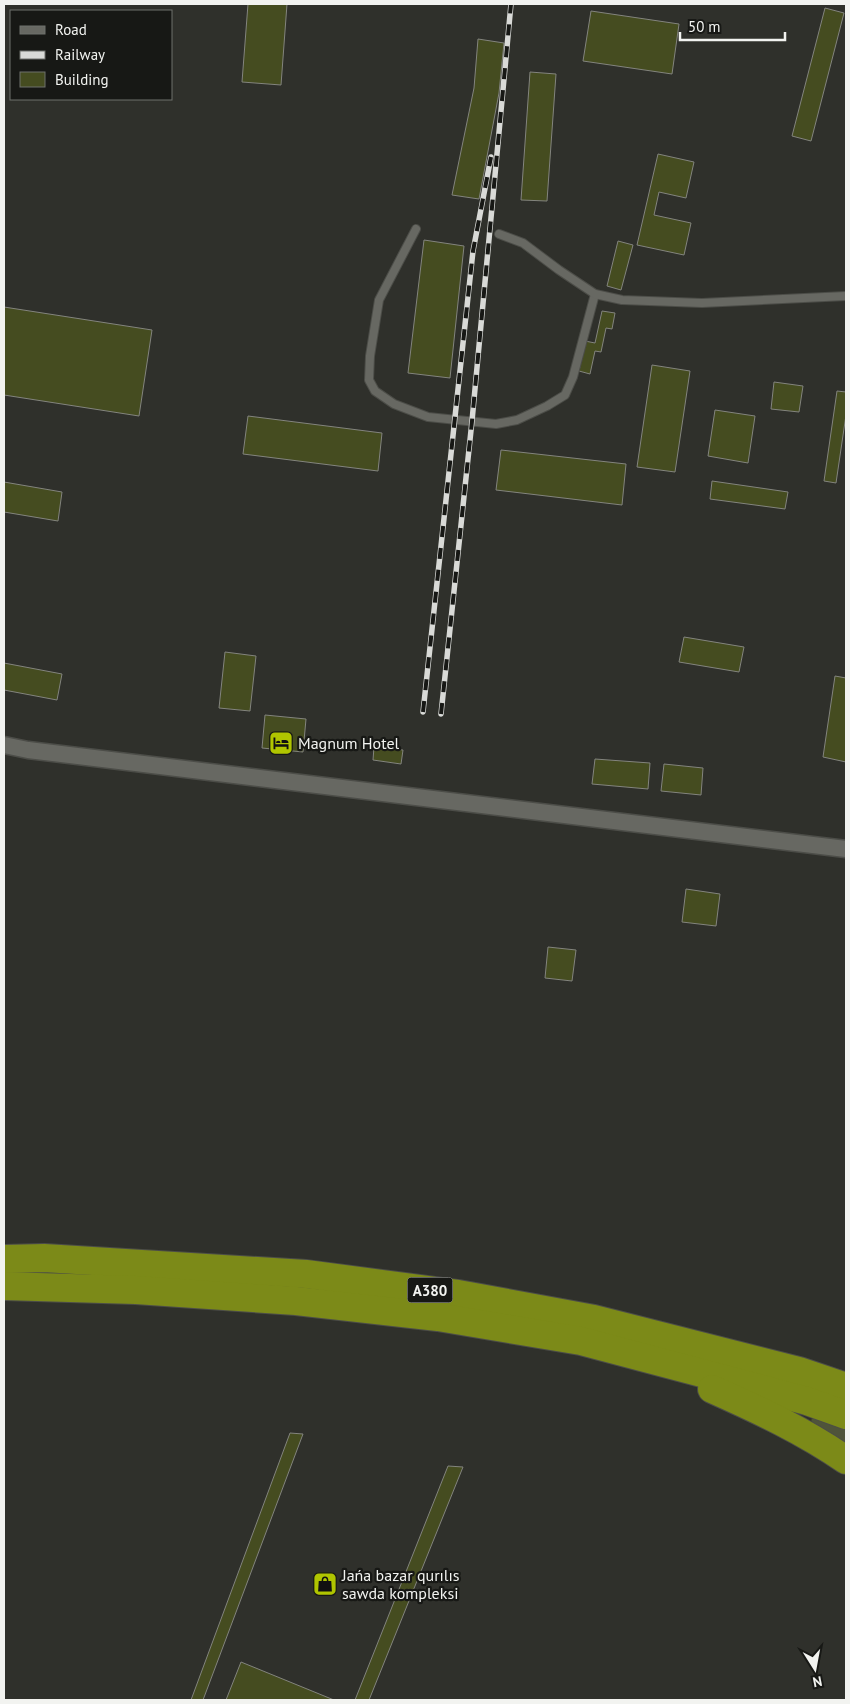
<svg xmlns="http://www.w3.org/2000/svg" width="850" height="1704" font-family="'PT Sans',sans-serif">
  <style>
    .green { fill: #4f543a }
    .building { fill: #454c20; stroke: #83847e }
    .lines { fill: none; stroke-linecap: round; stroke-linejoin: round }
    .lane-casing { stroke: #4c4d48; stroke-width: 10 }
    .street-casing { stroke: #4c4d48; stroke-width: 19 }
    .highway-casing { stroke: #4c4d48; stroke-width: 30 }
    .lane { stroke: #676862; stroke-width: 8 }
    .street { stroke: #676862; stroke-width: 16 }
    .highway { stroke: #7c8a18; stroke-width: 28 }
    .rail-casing { stroke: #d9dad7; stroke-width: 5.5 }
    .rail { stroke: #171815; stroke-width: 4; stroke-dasharray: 11; stroke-linecap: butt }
    .labels { text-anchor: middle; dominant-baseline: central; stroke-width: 4.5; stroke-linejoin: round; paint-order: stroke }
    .shield { fill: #171815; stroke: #b0b1ae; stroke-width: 1 }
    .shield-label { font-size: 15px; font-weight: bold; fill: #f2f3f0 }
    .poi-label { font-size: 16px; fill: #f2f3f0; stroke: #171815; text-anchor: start }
  </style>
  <rect width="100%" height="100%" fill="#2f302b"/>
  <path class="green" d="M817,1415L846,1426V1447L815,1426L811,1420Z"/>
  <g class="building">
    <path d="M248,4H287L281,85L242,82Z"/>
    <path d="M825,8L844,13L811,141L792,136Z"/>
    <path d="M591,11L679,24L672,74L583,61Z"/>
    <path d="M478,39L504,43L499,93L479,199L452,195L474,88Z"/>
    <path d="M530,72L556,74L547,201L521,200Z"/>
    <path d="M658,154L694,162L686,198L659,192L654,215L691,223L684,255L637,245Z"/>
    <path d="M424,240L464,246L450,378L408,373Z"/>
    <path d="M618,241L633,245L621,290L607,286Z"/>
    <path d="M4,307L152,330L139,416L4,395Z"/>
    <path d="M602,311L615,313L612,329L606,328L601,352L595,351L590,374L579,371L585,341L595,343Z"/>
    <path d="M652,365L690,371L675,472L637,467Z"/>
    <path d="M774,382L803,386L799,412L771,409Z"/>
    <path d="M837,391L846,392V415L836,483L824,481Z"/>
    <path d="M715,410L755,416L748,463L708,456Z"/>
    <path d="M248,416L382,433L378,471L243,454Z"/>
    <path d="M501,450L626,464L622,505L496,490Z"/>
    <path d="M712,481L788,492L785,509L710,499Z"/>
    <path d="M4,482L62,492L58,521L4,512Z"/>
    <path d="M684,637L744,647L739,672L679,662Z"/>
    <path d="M225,652L256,656L250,711L219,708Z"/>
    <path d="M4,663L62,674L57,700L4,690Z"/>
    <path d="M835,676L846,678V762L823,757Z"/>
    <path d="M265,715L306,719L303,752L262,748Z"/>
    <path d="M374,747L403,750L401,764L373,760Z"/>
    <path d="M595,759L650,763L648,789L592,784Z"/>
    <path d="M664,764L703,768L701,795L661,791Z"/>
    <path d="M686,889L720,894L716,926L682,922Z"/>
    <path d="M548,947L576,950L572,981L545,978Z"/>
    <path d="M290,1433L303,1434L203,1700H191Z"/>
    <path d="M448,1466L463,1467L369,1700H355Z"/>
    <path d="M241,1662L334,1700H226Z"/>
  </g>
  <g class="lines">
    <g class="lane-casing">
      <g id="lane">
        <path d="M416,229L379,300L370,356L369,380L375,391L394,404L428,417L496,424L517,420L547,406L565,395L573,377L595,294"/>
        <path d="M499,234L523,243L559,270L595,294L622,300L702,303L846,296"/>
      </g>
    </g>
    <g class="street-casing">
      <path id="street" d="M4,745L28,750L846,849"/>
    </g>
    <g class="highway-casing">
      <g id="highway">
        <path d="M4,1259L44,1258L306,1274L458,1294L594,1319L799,1371L846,1387"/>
        <path d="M4,1286L136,1290L296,1301L438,1317L581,1341L807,1401L846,1415"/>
        <path d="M712,1389C759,1410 804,1431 846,1460"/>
      </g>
    </g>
    <use href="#lane" class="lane"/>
    <use href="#street" class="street"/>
    <use href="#highway" class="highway"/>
    <g class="rail-casing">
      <g id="rail">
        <path d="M423,712L473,251L491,157"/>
        <path d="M441,714L472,421L511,4"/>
      </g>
    </g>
    <use href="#rail" class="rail"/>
  </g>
  <defs>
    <g id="hotel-square" transform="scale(1.25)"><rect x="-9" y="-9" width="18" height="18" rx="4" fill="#b0c500" stroke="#171815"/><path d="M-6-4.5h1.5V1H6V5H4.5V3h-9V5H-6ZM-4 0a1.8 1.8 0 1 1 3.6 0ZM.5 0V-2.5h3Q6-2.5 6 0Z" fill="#111"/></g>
    <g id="shop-square" transform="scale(1.25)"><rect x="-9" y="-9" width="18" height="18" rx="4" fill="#b0c500" stroke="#171815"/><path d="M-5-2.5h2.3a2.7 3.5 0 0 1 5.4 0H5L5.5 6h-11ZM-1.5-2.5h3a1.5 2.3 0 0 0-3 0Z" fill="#111"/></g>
  </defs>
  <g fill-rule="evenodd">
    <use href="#hotel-square" x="281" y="743"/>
    <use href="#shop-square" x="325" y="1584"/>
  </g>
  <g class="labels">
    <rect class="shield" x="407.5" y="1277.5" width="45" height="25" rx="4"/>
    <g class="shield-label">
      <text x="430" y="1290">A380</text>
    </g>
    <g class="poi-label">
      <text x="298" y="743">Magnum Hotel</text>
      <text x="342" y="1575">Jańa bazar qurılıs<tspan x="342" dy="18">sawda kompleksi</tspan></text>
    </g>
  </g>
  <rect width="850" height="1704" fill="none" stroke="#f2f3f0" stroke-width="10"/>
  <rect x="10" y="10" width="162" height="90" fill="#171815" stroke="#6f706d"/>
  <rect x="20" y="26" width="25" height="8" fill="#676862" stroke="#6f706d"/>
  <text x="55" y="35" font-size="15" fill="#f2f3f0">Road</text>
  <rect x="20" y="51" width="25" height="8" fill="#d9dad7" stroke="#6f706d"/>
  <text x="55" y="60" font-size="15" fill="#f2f3f0">Railway</text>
  <rect x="20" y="72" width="25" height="15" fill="#454c20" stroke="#6f706d"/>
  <text x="55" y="85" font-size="15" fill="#f2f3f0">Building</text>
  <g transform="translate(815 1669) rotate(169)" stroke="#171815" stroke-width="4" paint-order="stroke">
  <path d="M0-4L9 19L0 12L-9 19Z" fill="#f2f3f0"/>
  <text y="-8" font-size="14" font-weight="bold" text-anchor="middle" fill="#f2f3f0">N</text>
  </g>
  <path d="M680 32v8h105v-8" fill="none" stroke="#f2f3f0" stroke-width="2.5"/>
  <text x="688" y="32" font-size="15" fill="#f2f3f0" stroke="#171815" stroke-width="4" paint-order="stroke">50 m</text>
</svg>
